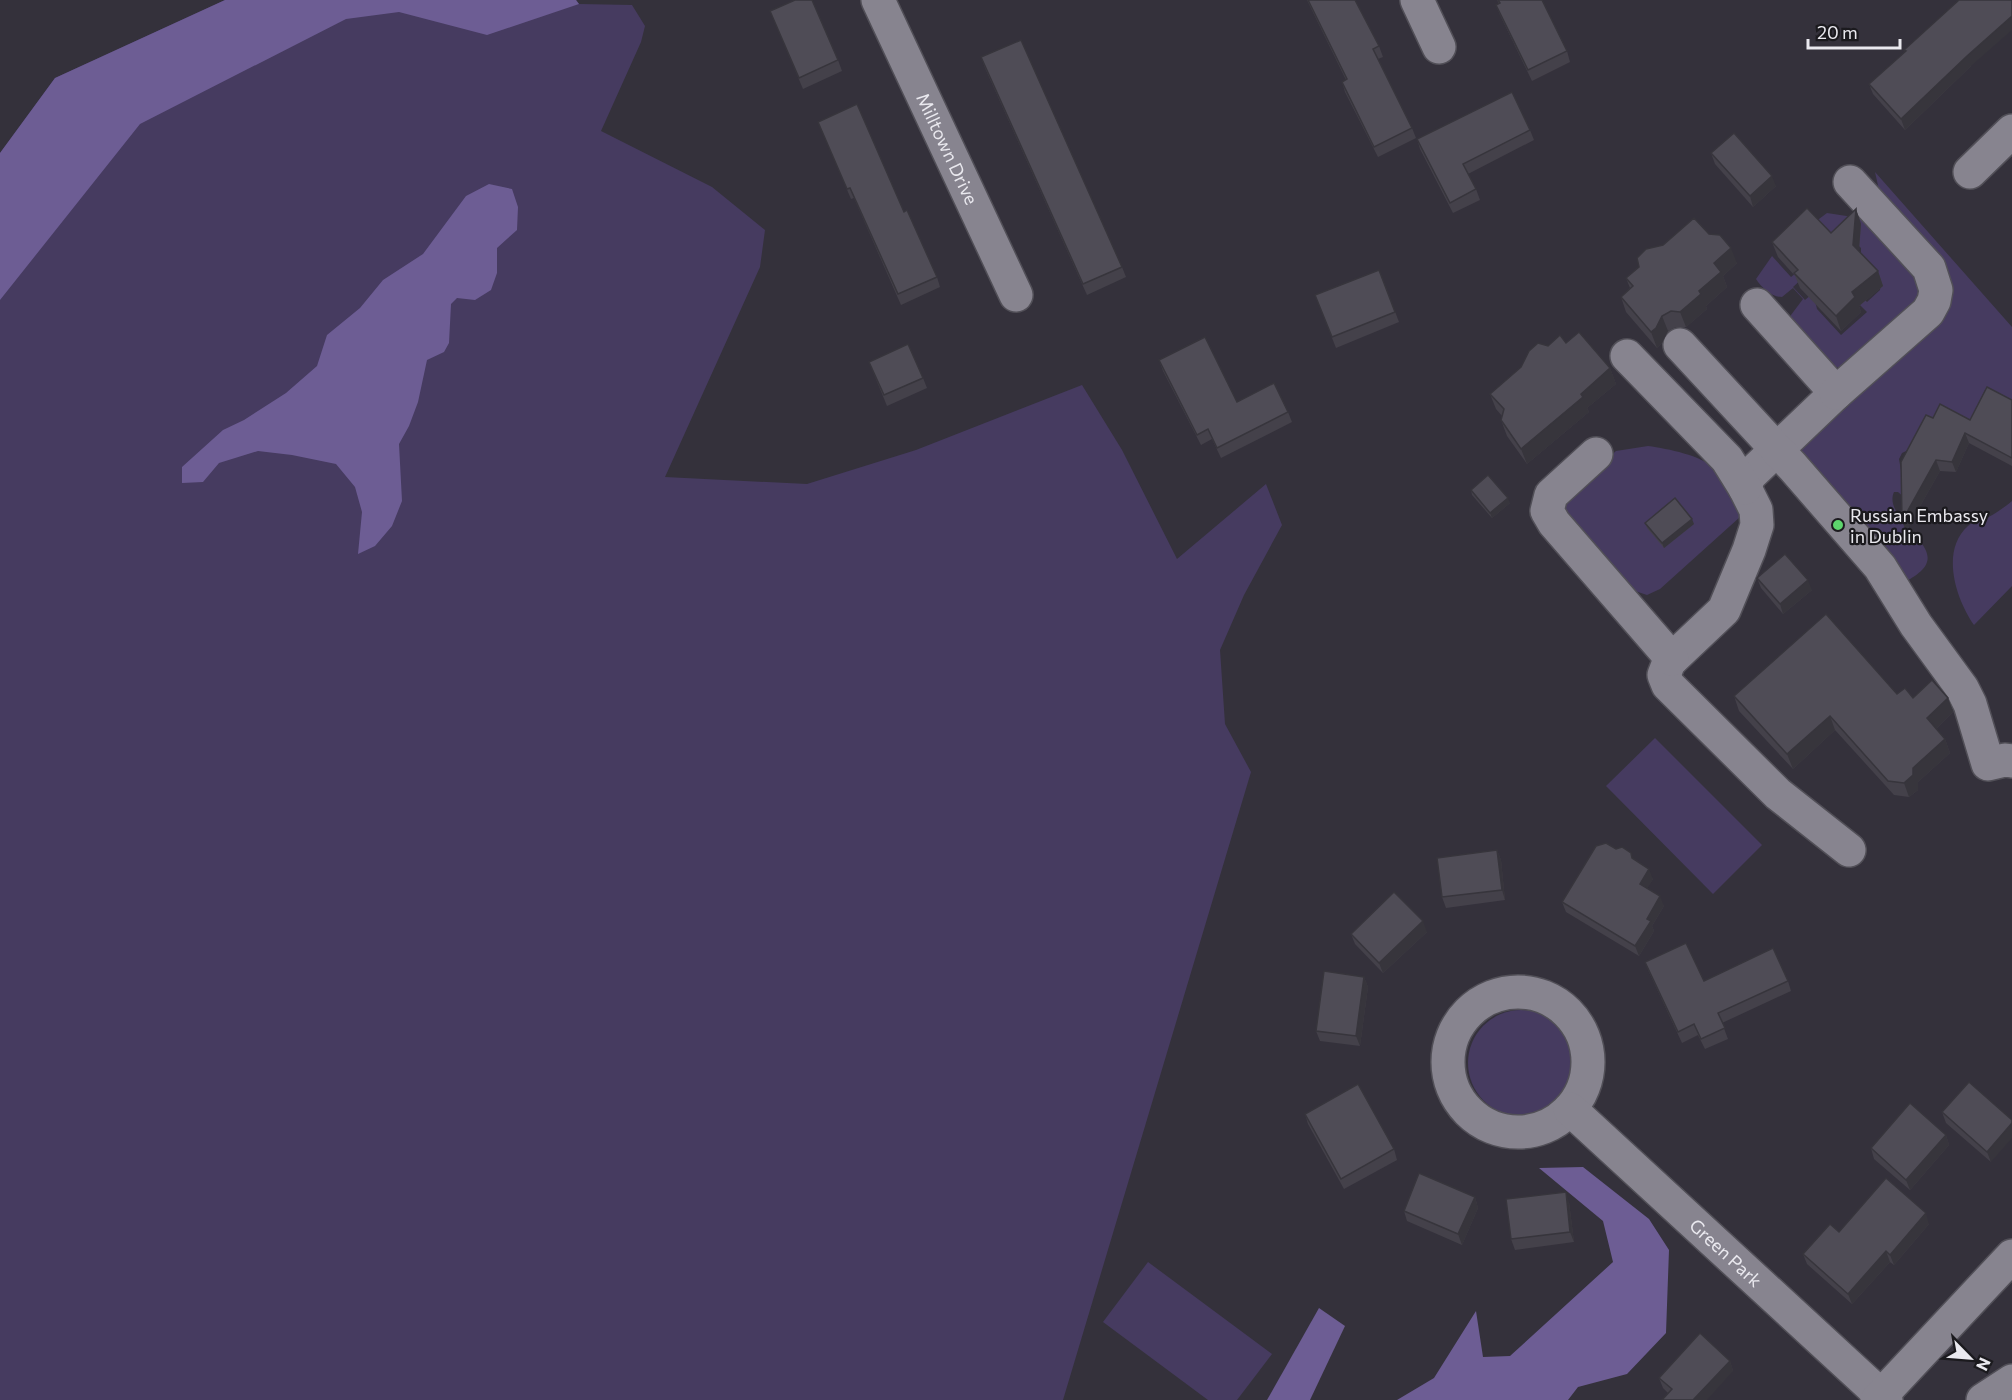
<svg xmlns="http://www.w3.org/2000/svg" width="2012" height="1400" font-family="Commissioner,sans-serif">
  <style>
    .green { fill: #463b60 }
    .forest { fill: #6d5d94 }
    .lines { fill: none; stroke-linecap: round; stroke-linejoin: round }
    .minor-casing { stroke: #514f57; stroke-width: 36 }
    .minor { stroke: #87848f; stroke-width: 33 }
    .wall { fill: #44414a }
    .shaded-wall { fill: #37353c }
    .building { fill: #4f4c56; stroke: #37353c; stroke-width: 1.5 }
    .poi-dot { fill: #5dd56d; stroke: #1b1a1e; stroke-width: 2 }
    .labels { text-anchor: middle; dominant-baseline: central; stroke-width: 4.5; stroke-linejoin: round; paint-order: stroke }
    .street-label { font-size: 18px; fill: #eae9ef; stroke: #1b1a1e }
    .poi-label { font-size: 18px; fill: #eae9ef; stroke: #1b1a1e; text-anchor: start }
  </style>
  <rect width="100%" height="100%" fill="#34313b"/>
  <g class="green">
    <path d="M225,0H576L579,4L632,5L645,26L641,42L601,131L712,187L765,230L760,267L665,477L807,484L916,450L1082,385L1122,450L1177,559L1266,484L1282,525L1244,595L1220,650L1225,724L1251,772L1063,1400H0V153L55,78Z"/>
    <path d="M1875,172L2012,327V402L1985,390L1970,421L1902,453L1899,459L1906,499L1898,492H1894C1883,516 1934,541 1927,562C1924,573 1907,580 1899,586L1801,456V449L1938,313L1879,190Z"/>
    <path d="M1863,212L1913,271L1922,299L1845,367L1839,368L1832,365L1791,319V315L1803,299L1793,288L1782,297C1771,297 1762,288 1756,279L1772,256L1791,277L1801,269L1806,275L1793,287L1805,300L1813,293L1817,309L1841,335L1867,312L1860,305L1865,300L1867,302L1880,290L1881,280L1861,258V248L1848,235L1831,240L1815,222L1827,213L1853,217Z"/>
    <path d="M1648,446C1669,449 1700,455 1716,469C1726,477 1734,489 1742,498L1740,517L1660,589L1647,595L1632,590L1562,511L1569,493L1616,451Z"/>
    <path d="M2012,501V586L1974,625C1956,599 1940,551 1968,526C1972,522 1979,521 1985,519C1993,515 2005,507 2012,501Z"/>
    <path d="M1655,738L1762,845L1713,894L1606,786Z"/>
    <circle cx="1521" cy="1063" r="53"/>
    <path d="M1148,1262L1272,1354L1237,1400H1208L1103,1322Z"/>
  </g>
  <g class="forest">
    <path d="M225,0H576L579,4L487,35L399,12L346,19L140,124L0,300V153L55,78Z"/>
    <path d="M489,184L512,189L518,207L517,230L497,248V273L491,290L475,300L457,298L451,304L449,343L444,352L427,360L418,402L409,426L399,444L402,501L392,526L375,546L358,554L362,512L355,487L336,464L292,455L258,451L219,463L203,482L182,483V467L223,430L244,420L286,393L317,366L327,335L360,308L383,280L423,254L466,196Z"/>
    <path d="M1583,1167L1649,1219L1669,1250L1666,1333L1627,1374L1578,1387L1568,1400H1397L1434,1378L1476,1311L1483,1357L1510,1356L1613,1262L1603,1221L1539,1168Z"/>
    <path d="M1319,1308L1345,1326L1310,1400H1267Z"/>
  </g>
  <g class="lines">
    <g class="minor-casing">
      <g id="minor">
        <path id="s1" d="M878,0L1016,295"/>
        <path d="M1417,0L1439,47"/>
        <path d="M1970,172L2012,131"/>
        <path d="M1757,305L1836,393L1749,476L1745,488L1756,510L1757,525L1749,550L1724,610L1669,662L1664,675L1668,685L1778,794L1849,850"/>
        <path d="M1680,345L1793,467L1880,567L1916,625L1962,688L1970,704L1988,764L2005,760L2012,761"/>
        <path d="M1627,356L1727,459L1745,488"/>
        <path d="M1836,393L1928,312L1934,301L1936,290L1929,268L1850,182"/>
        <path d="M1596,454L1551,495L1547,511L1554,523L1672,659"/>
        <circle cx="1518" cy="1062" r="70"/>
        <path id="s2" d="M1570,1109L1886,1400"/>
        <path d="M1877,1400L2012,1256"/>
        <path d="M1983,1400L2012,1381"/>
      </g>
    </g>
    <use href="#minor" class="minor"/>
  </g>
  <g class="wall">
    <path d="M1307,0H1355L1379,46L1383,57L1378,59L1412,128L1416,138L1378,157L1345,92L1342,82L1346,80Z"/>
    <path d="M1497,0H1542L1567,51L1570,62L1532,81L1500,15L1496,5L1499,4Z"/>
    <path d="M770,11L838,60L842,71L803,89Z"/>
    <path d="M1904,50L1971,66L1905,130L1873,94L1869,84L1905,52Z"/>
    <path d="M981,57L1122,267L1126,277L1087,295L985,68Z"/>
    <path d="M818,122L904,212L937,277L940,287L901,305L854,198L851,199Z"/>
    <path d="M1530,130L1534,140L1468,174L1476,189L1480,200L1453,213L1420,149L1417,139Z"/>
    <path d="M1711,153L1776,186L1753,207L1715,164Z"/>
    <path d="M1856,209L1861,224L1859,251L1878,271L1883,286L1859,306L1861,312L1841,331L1800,288L1795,276L1778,257L1772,242L1831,233Z"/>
    <path d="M1709,234L1737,263L1723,276L1727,287L1706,306L1707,309L1686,327H1676L1668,331L1662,343L1657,348L1626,312L1621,297L1630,288L1626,278L1639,267Z"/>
    <path d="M1379,270L1399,322L1336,348L1315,295Z"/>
    <path d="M1566,343L1610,368L1616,384L1587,408L1589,412L1527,464L1507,436L1501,420L1502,416L1496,409L1490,394Z"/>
    <path d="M1159,360L1237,402L1288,412L1292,422L1221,458L1212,439L1201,445L1163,371Z"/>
    <path d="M869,362L923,378L927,388L887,406Z"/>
    <path d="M2012,400V466L1969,443L1956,472L1940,471L1906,531L1933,418L1970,420Z"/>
    <path d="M1471,490L1510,503L1492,518L1472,495Z"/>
    <path d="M1645,523L1694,524L1664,548L1647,528Z"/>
    <path d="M1757,578L1812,590L1783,614L1761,588Z"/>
    <path d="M1897,694L1913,698H1948L1953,712L1936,729L1945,739L1950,753L1918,782V790L1909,797L1894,795L1835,730L1793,769L1739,711L1734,696Z"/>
    <path d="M1497,850L1501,860L1505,900L1446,908L1442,897Z"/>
    <path d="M1633,858L1653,879L1647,888L1664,906L1652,926L1654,931L1639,956L1566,912L1562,902Z"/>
    <path d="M1427,932L1383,973L1355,944L1351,934Z"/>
    <path d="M1645,962L1704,981H1788L1791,991L1722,1023L1728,1039L1705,1049L1698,1035L1682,1043L1649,972Z"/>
    <path d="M1364,977L1368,987L1360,1046L1320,1041L1316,1031Z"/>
    <path d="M1969,1082L1991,1162L1946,1123L1942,1112Z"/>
    <path d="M1305,1114L1394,1149L1397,1160L1344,1189L1308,1124Z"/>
    <path d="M1946,1135L1949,1145L1910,1190L1874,1159L1871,1148Z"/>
    <path d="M1475,1197L1478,1208L1462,1245L1407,1221L1404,1211Z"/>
    <path d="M1569,1202L1574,1242L1515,1250L1511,1239Z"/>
    <path d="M1929,1224L1894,1265L1890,1262L1852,1304L1807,1264L1803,1254L1839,1232Z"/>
    <path d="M1730,1361L1733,1371L1668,1393L1663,1388L1659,1378Z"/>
  </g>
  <g class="shaded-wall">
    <path d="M2012,16V30L1971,66L1905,130L1901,119L1967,56Z"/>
    <path d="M1772,176L1776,186L1753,207L1750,196Z"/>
    <path d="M1856,209L1861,224L1858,260L1853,245Z"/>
    <path d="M1731,248L1737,263L1723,276L1727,287L1706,306L1707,309L1686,327L1680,312L1699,291L1714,263Z"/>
    <path d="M1878,271L1883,286L1859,306L1861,312L1841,331L1836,316L1852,292Z"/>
    <path d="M1662,316L1668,331L1662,343L1657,348L1651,332Z"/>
    <path d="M1610,368L1616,384L1587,408L1589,412L1527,464L1521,449Z"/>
    <path d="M1965,433L1969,443L1956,472L1952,462Z"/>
    <path d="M1936,460L1940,471L1906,531L1902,521Z"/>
    <path d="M1508,498L1510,503L1492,518L1490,513Z"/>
    <path d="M1692,519L1694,524L1664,548L1662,543Z"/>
    <path d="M1808,580L1812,590L1783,614L1780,604Z"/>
    <path d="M1948,698L1953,712L1932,733L1927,718Z"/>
    <path d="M1830,716L1835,730L1793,769L1787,754Z"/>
    <path d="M1945,739L1950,753L1918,782V790L1909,797L1904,783L1913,768Z"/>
    <path d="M1497,850L1501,860L1505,900L1502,890Z"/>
    <path d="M1649,869L1653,879L1644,894L1640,884Z"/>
    <path d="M1660,896L1664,906L1652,926L1654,931L1639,956L1635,946L1647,919Z"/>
    <path d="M1423,921L1427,932L1383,973L1379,963Z"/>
    <path d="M1364,977L1368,987L1360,1046L1356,1036Z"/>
    <path d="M2012,1123V1138L1991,1162L1987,1152Z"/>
    <path d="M1946,1135L1949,1145L1910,1190L1906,1180Z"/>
    <path d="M1566,1192L1569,1202L1574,1242L1570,1232Z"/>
    <path d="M1475,1197L1478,1208L1462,1245L1458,1234Z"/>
    <path d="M1926,1213L1929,1224L1894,1265L1890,1255Z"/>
    <path d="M1886,1251L1890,1262L1852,1304L1848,1294Z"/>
    <path d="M1730,1361L1733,1371L1707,1400H1693Z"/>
  </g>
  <g class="building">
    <path d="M795,0H812L838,60L799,78L770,11Z"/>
    <path d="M1308,0H1355L1379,46L1373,49L1412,128L1374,147L1342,82L1347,79Z"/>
    <path d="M1498,0H1542L1567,51L1528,70L1496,5L1500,3Z"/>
    <path d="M1959,0H2012V16L1967,56L1901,119L1869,84L1906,51L1904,50Z"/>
    <path d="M1021,40L1122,267L1083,284L981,57Z"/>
    <path d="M1512,92L1530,130L1463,164L1476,189L1450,203L1417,139Z"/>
    <path d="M857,104L904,212L907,210L937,277L898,294L850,188L847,189L818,122Z"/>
    <path d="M1734,133L1772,176L1750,196L1711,153Z"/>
    <path d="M1807,208L1831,233L1856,209L1853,245L1878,271L1852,292L1855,297L1836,316L1794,273L1798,270L1772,242Z"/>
    <path d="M1694,218L1709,234L1720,235L1731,248L1714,263L1721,272L1699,291L1701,294L1680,312L1671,311L1662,316L1656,328L1651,332L1621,297L1633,286L1626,278L1639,267L1637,258L1646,249L1663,245Z"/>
    <path d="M1379,270L1395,312L1332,337L1315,295Z"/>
    <path d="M1579,332L1610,368L1581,394L1583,397L1521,449L1501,420L1504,409L1490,394L1521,367L1529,351L1538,343L1548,346L1560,335L1566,343Z"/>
    <path d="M1205,337L1237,402L1274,383L1288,412L1217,448L1208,429L1197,435L1159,360Z"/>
    <path d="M908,344L923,378L884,395L869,362Z"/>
    <path d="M1987,387L2012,400V458L1965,433L1952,462L1936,460L1902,521L1901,462L1926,415L1933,418L1940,404L1970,420Z"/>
    <path d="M1488,475L1508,498L1490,513L1471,490Z"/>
    <path d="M1675,498L1692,519L1662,543L1645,523Z"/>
    <path d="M1785,554L1808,580L1780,604L1757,578Z"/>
    <path d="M1826,614L1897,694L1905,688L1913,698L1932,680L1948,698L1927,718L1945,739L1913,768V775L1904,783L1888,781L1830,716L1787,754L1734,696Z"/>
    <path d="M1606,843L1616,849L1622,847L1631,853L1632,858L1649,869L1640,884L1660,896L1647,919L1651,921L1635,946L1562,902L1596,846Z"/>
    <path d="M1497,850L1502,890L1442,897L1437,858Z"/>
    <path d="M1394,892L1423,921L1379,963L1351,934Z"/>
    <path d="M1686,943L1704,981L1773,948L1788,981L1718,1013L1725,1028L1701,1039L1694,1024L1678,1032L1645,962Z"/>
    <path d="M1324,971L1364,977L1356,1036L1316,1031Z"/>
    <path d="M1969,1082L2012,1120V1123L1987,1152L1942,1112Z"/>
    <path d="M1358,1084L1394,1149L1341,1179L1305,1114Z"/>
    <path d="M1910,1103L1946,1135L1906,1180L1871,1148Z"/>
    <path d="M1419,1173L1475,1197L1458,1234L1404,1211Z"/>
    <path d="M1886,1178L1926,1213L1890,1255L1886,1251L1848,1294L1803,1254L1830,1224L1839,1232Z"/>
    <path d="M1566,1192L1570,1232L1511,1239L1506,1199Z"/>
    <path d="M1700,1333L1730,1361L1693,1400H1662L1672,1389L1659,1378Z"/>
  </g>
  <circle class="poi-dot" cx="1838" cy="525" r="6"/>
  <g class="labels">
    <g class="street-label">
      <text stroke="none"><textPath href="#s1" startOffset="164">Milltown Drive</textPath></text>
      <text stroke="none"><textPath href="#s2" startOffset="212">Green Park</textPath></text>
    </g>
    <g class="poi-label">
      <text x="1850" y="515">Russian Embassy<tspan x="1850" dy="21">in Dublin</tspan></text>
    </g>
  </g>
  <g transform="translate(1970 1358) rotate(115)" stroke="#1b1a1e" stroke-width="4.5" paint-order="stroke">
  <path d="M0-4.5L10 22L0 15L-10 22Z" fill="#eae9ef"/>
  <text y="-9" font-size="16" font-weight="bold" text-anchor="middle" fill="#eae9ef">N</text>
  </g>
  <path d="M1808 39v9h92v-9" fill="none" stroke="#eae9ef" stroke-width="3"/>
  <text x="1817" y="39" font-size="18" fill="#eae9ef" stroke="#1b1a1e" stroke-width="4.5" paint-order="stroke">20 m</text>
</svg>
